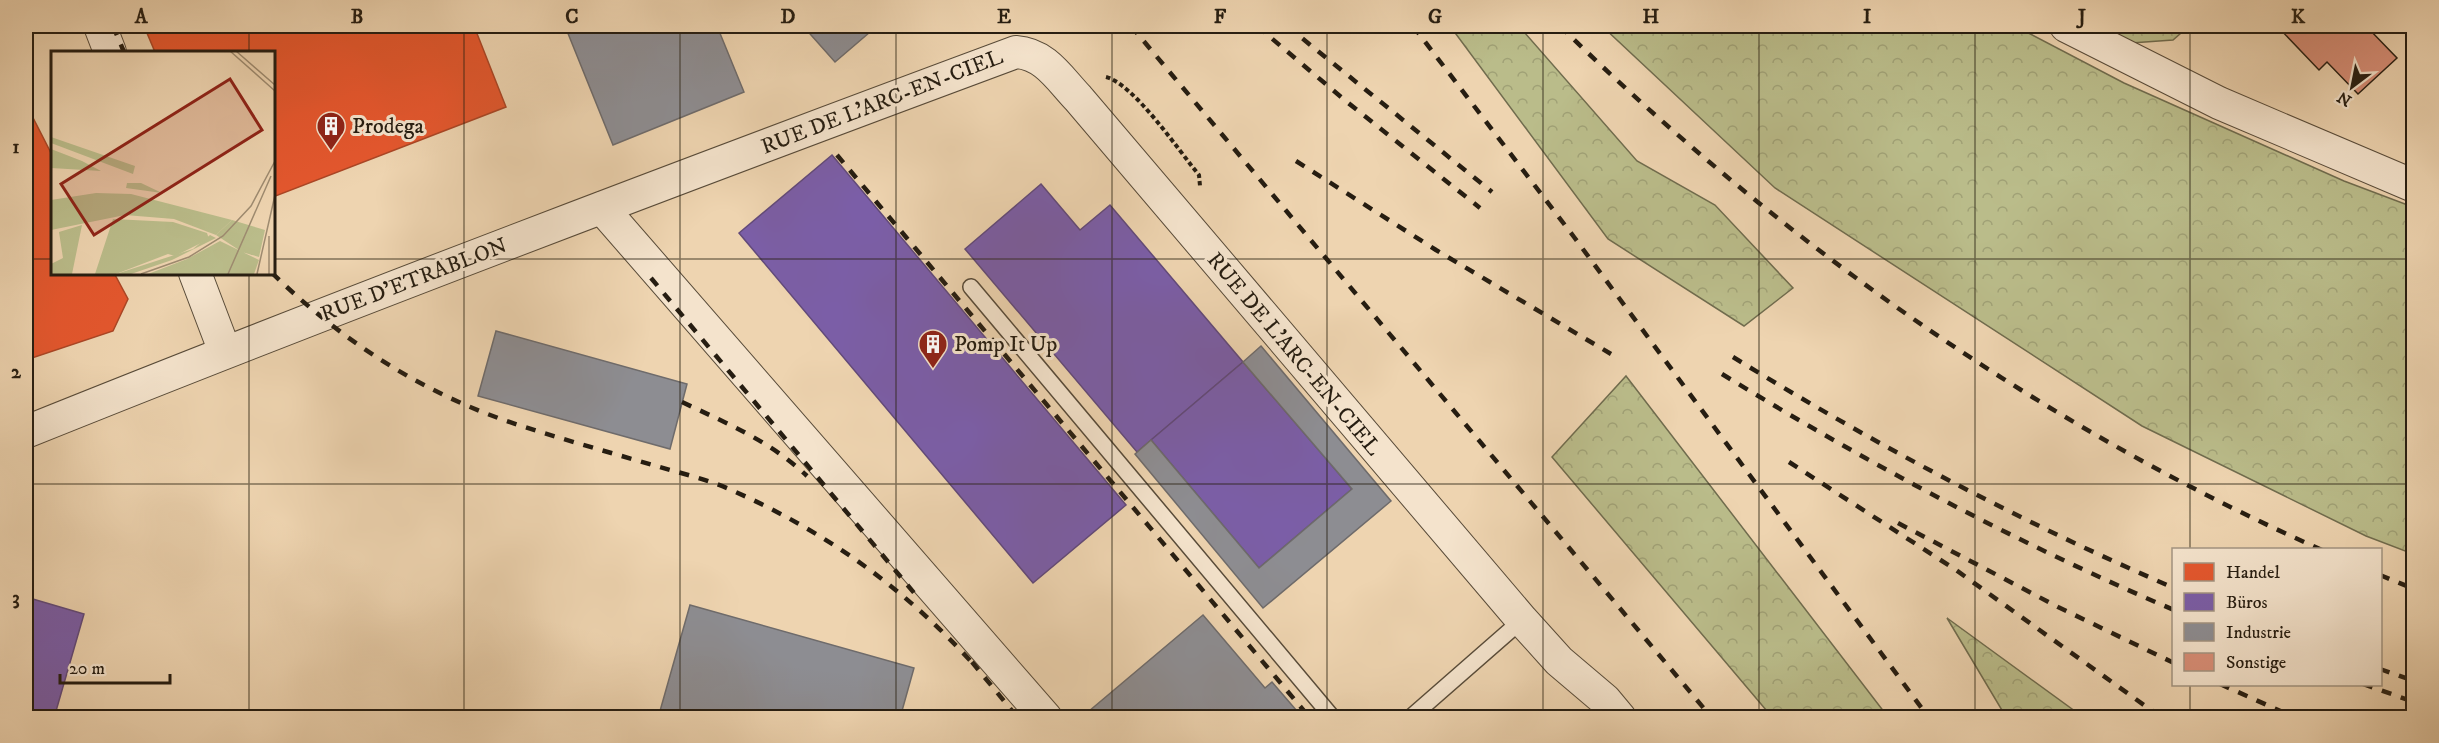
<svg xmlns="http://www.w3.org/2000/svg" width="2439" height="743" font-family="'IM FELL DW Pica',serif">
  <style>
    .forest { fill: url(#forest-crowns); stroke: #706c4e; stroke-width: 1.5 }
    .shops { fill: #e4572e; stroke: #ab4625; stroke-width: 1.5 }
    .offices { fill: #7b5ea7; stroke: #624a7a; stroke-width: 1.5 }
    .industry { fill: #8d8d92; stroke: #6e6b6b; stroke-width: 1.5 }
    .building { fill: #d88e77; stroke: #261d11; stroke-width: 1.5 }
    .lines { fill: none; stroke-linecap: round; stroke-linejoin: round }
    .lane-casing { stroke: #584b39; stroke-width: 18 }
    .street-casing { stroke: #584b39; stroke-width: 34 }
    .path { stroke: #261d11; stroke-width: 4; stroke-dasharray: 4.5 3; stroke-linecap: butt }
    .lane { stroke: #f4e3cc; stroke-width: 15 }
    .street { stroke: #f4e3cc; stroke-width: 32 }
    .rail { stroke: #261d11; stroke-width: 4.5; stroke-dasharray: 10 10; stroke-linecap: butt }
    .grid { fill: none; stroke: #261d11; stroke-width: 1.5; stroke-opacity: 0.55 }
    .labels { text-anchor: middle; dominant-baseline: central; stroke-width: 6; stroke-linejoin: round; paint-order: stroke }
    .street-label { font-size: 22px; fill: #261d11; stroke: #f4e3cc }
    .poi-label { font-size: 22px; fill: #261d11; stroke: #f4e3cc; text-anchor: start }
    .inset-road { fill: none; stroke: #9e8b70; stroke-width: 1.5 }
    .view { fill: #8f2418; fill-opacity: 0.15; stroke: #8f2418; stroke-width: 3 }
    .inset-edge { fill: none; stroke: #261d11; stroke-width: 3 }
    .neatline { fill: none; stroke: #261d11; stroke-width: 2 }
    .grid-label { font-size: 20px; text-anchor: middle; font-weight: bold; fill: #261d11 }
  </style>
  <defs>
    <pattern id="forest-crowns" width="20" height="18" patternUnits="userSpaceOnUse" patternTransform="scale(1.5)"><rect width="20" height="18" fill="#babc8a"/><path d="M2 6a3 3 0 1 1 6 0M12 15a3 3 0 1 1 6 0" fill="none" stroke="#a0a176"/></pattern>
  </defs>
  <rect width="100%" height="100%" fill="#eed4b0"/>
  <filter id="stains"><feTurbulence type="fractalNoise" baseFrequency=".00333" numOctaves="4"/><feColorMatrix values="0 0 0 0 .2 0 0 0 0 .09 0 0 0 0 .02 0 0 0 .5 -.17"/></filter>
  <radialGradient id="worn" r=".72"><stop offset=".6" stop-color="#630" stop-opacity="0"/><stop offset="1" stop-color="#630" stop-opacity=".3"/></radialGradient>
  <g class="forest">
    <path d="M1450,26H1511L1525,33L1637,161L1715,205L1793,288L1744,326L1608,239Z"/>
    <path d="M1602,26H2015L2124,83L2344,181L2413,207V554L2366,536L2142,426L1775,188Z"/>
    <path d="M2100,26H2189L2173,40L2131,43Z"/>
    <path d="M1626,376L1888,717H1772L1552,457Z"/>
    <path d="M1947,618L2083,717H2006Z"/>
  </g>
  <g class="shops">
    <path d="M26,26H34L26,59Z"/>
    <path d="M144,26H474L506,107L273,197V52H155Z"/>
    <path d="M26,104L52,155V273H114L128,299L113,331L26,360Z"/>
  </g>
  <g class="offices">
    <path d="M832,155L1126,505L1033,583L739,233Z"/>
    <path d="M1041,184L1080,230L1110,205L1243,362L1137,452L965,249Z"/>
    <path d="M1243,362L1352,489L1259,568L1151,440Z"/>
    <path d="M26,597L84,614L54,718H26Z"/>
  </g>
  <g class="industry">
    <path d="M565,26H717L744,92L613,145Z"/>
    <path d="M803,26H877L835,62Z"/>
    <path d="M496,331L687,384L670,449L478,396Z"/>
    <path d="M1261,346L1391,501L1263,608L1135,454L1151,440L1259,568L1352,489L1243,362Z"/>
    <path d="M690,605L914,668L900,718H658Z"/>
    <path d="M1203,615L1265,688L1272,682L1303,718L1082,717Z"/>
  </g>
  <path class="building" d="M2277,26H2366L2397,58L2358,94L2327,62L2319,70Z"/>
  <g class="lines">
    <g class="lane-casing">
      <g id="lane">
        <path d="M971,287L1333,718"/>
        <path d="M1410,718L1522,620"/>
      </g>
    </g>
    <g class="street-casing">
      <g id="street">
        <path d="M100,26L110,52"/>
        <path d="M2066,26L2219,103L2414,186"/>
        <path d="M602,208L1046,718"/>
        <path d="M195,273L225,352"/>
        <path d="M26,432C354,300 685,175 1016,52C1045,54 1059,78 1078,98L1522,620L1559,661L1605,700L1620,718"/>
      </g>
    </g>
    <path class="path" d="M1106,77C1134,84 1179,151 1199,175L1200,186"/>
    <use href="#lane" class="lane"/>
    <use href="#street" class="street"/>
    <g class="rail">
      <path d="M113,26L124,52"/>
      <path d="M1131,26L1712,718"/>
      <path d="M1257,26L1347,102L1480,208"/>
      <path d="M1287,26L1492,192"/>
      <path d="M1413,26L1574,237L1929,718"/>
      <path d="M1560,26C1781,242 2038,424 2322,550"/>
      <path d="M837,155L1310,718"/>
      <path d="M1296,161L1436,250L1611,354"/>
      <path d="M272,273C344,343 428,397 525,427C568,441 612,453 656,466C680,473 706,479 729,489C827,532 906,589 977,668"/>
      <path d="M651,278L920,600"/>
      <path d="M1733,357C1874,444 2021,522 2174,588"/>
      <path d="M1722,374C1867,463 2017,543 2174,610"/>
      <path d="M682,402C728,424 770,441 807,476"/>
      <path d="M1789,462L1956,570L2162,718"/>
      <path d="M1898,523L2058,607L2174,663"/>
      <path d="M2380,575L2414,589"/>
      <path d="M972,662L1018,718"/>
      <path d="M2380,669L2414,681"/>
      <path d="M2220,684L2296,718"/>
      <path d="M2363,684L2414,702"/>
    </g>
  </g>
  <path class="grid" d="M249,26V52M464,26V718M680,26V718M896,26V718M1112,26V718M1327,26V718M1543,26V718M1759,26V718M1975,26V718M2190,26V550M26,259H52M273,259H2414M249,273V718M26,484H2414M2190,684V718"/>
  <defs>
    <g id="building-pin" transform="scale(1.5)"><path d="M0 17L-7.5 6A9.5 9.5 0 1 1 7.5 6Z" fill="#8f2418" stroke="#f4e3cc"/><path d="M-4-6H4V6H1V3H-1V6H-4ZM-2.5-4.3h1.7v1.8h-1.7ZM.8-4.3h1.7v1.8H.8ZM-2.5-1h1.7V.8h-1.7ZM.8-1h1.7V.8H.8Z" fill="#fff"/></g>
  </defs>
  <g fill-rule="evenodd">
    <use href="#building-pin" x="331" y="126"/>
    <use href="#building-pin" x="933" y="344"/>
  </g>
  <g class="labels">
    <g class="street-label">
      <text transform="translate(882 102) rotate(-21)">RUE DE L'ARC-EN-CIEL</text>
      <text transform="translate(414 280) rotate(-21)">RUE D'ETRABLON</text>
      <text transform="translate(1294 354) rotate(50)">RUE DE L'ARC-EN-CIEL</text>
    </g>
    <g class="poi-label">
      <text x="352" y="126">Prodega</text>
      <text x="954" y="344">Pomp It Up</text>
    </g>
  </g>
  <g transform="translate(51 51)">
    <rect width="224" height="224" fill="#eed4b0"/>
    <path d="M181,169L214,179L208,206L191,201L165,184ZM159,184L165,187L121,209L80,223H65L142,198ZM169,190L208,209L203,223H97L136,208Z" fill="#babc8a"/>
    <path d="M0,86L84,115L82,123L0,92ZM0,98L31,110L50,120L0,117ZM76,132H90L111,142L75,137ZM45,142L80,143L181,169L165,184L123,168L74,164L0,179V149ZM62,168L122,171L156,182L158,188L124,205L117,203L65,223H44ZM31,174L21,223H0V213L12,207L8,181ZM203,179L211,183L208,201L201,204L192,198ZM170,196L180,205L172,223H119ZM193,209V213L203,212L198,223H183L187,211Z" fill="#babc8a"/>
    <path class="inset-road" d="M179,0L224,40M185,0L224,34M90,223L138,206L172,185L200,155L224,110M177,223L220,125M206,223L224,144M218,223V185"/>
    <path class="view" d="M179,28L211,79L43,184L10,133Z"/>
    <rect width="224" height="224" class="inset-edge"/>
  </g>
  <rect width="2439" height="743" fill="none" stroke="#eed4b0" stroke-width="66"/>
  <rect x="2172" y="548" width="210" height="138" fill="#f4e3cc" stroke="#a29481" stroke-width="1.5"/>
  <rect x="2184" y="563" width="30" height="18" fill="#e4572e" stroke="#a29481" stroke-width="1.5"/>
  <text x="2226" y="578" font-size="18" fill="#261d11">Handel</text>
  <rect x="2184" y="593" width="30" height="18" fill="#7b5ea7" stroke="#a29481" stroke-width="1.5"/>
  <text x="2226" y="608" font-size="18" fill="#261d11">Büros</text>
  <rect x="2184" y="623" width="30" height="18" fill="#8d8d92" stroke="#a29481" stroke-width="1.5"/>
  <text x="2226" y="638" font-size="18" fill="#261d11">Industrie</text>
  <rect x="2184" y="653" width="30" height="18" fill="#d88e77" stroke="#a29481" stroke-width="1.5"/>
  <text x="2226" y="668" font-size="18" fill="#261d11">Sonstige</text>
  <g transform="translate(2352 87) rotate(212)" stroke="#f4e3cc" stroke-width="4.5" paint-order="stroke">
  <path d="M0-4.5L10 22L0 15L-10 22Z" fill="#261d11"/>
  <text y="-9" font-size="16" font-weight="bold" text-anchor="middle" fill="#261d11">N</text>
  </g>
  <path d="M60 674v9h110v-9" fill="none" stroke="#261d11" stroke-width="3"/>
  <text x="69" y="674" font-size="18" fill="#261d11" stroke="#f4e3cc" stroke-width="4.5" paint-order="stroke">20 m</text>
  <rect x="33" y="33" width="2373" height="677" class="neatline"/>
  <g class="grid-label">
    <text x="141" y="23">A</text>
    <text x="357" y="23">B</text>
    <text x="572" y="23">C</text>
    <text x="788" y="23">D</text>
    <text x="1004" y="23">E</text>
    <text x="1220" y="23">F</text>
    <text x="1435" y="23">G</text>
    <text x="1651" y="23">H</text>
    <text x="1867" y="23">I</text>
    <text x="2082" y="23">J</text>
    <text x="2298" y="23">K</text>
    <text x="16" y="153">1</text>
    <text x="16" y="378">2</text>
    <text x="16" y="604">3</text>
  </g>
  <rect width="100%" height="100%" filter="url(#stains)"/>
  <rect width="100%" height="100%" fill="url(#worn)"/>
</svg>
